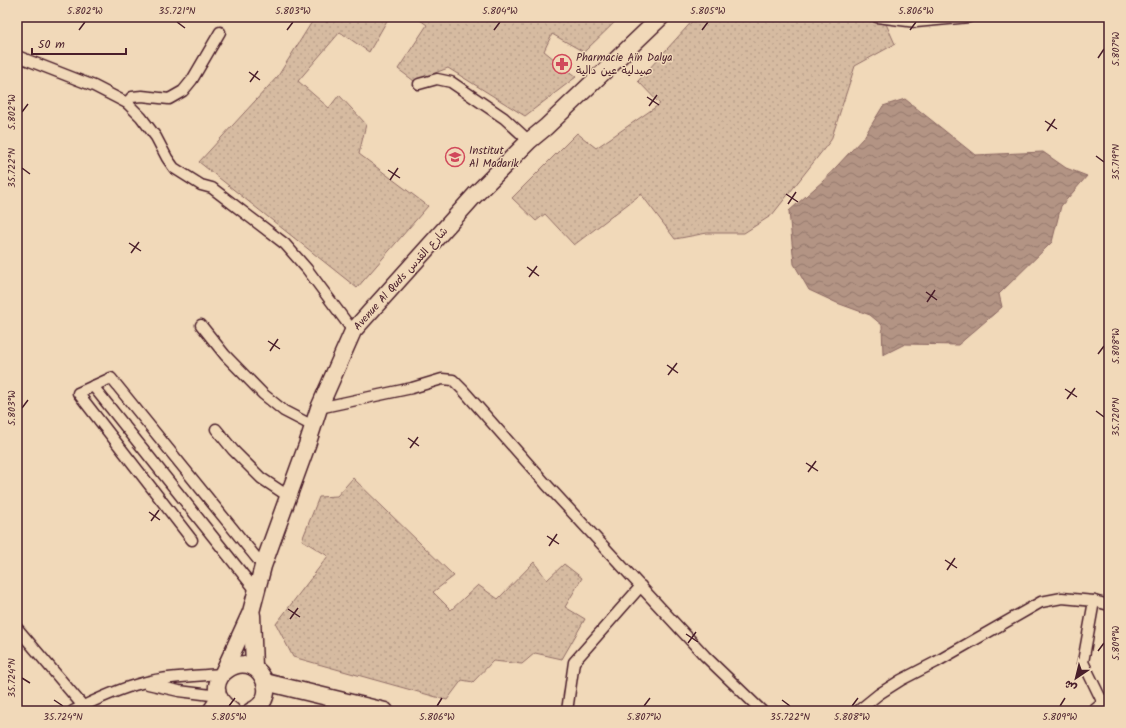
<svg xmlns="http://www.w3.org/2000/svg" width="1126" height="728" font-family="Kalam,'Playpen Sans Arabic',sans-serif">
  <style>
    .grass { fill: url(#grass-dots); stroke: #906d66 }
    .water { fill: url(#water-waves); stroke: #896560 }
    .lines { fill: none; stroke-linecap: round; stroke-linejoin: round }
    .street-casing { stroke: #4a1f2b; stroke-width: 13 }
    .primary-casing { stroke: #4a1f2b; stroke-width: 19 }
    .street { stroke: #f1d9b9; stroke-width: 10 }
    .primary { stroke: #f1d9b9; stroke-width: 16 }
    .ticks { fill: none; stroke: #4a1f2b; stroke-width: 1.5 }
    .labels { text-anchor: middle; dominant-baseline: central; stroke-width: 3; stroke-linejoin: round; paint-order: stroke }
    .poi-label { font-size: 11px; fill: #4a1f2b; stroke: #f1d9b9; text-anchor: start }
    .street-label { font-size: 11px; fill: #4a1f2b; stroke: #f1d9b9 }
    .neatline { fill: none; stroke: #4a1f2b; stroke-width: 1.5 }
    .ticks-label { font-size: 10px; text-anchor: middle; fill: #4a1f2b }
  </style>
  <defs>
    <pattern id="grass-dots" width="8" height="8" patternUnits="userSpaceOnUse"><rect width="8" height="8" fill="#d6bba1"/><path d="M2 2h.1M6 6h.1" fill="none" stroke="#b9a08b" stroke-width="1.8" stroke-linecap="round"/></pattern>
    <pattern id="water-waves" width="16" height="10" patternUnits="userSpaceOnUse"><rect width="16" height="10" fill="#b39484"/><path d="M0 5q4-4 8 0t8 0" fill="none" stroke="#94786c"/></pattern>
  </defs>
  <rect width="100%" height="100%" fill="#f1d9b9"/>
  <filter id="ink" filterUnits="userSpaceOnUse"><feTurbulence type="fractalNoise" baseFrequency=".025" numOctaves="2"/><feDisplacementMap in="SourceGraphic" scale="8" xChannelSelector="R" yChannelSelector="G"/><feConvolveMatrix kernelMatrix="1 2 1 2 8 2 1 2 1" color-interpolation-filters="sRGB"/></filter>
  <g filter="url(#ink)">
    <g class="grass">
      <path d="M315,17H324L327,23L331,17H389L369,52L340,32L298,81L329,108L339,95L366,124L359,154L428,206L357,288L199,162L278,76Z"/>
      <path d="M416,17H620L584,52L552,34L544,51L576,77L525,116L448,68L414,81L398,69L427,25Z"/>
      <path d="M696,17H883L895,44L855,66L831,140L772,215L744,233H707L675,239L641,194L574,245L545,214L536,221L512,198L577,133L596,148L660,104L638,81Z"/>
      <path d="M353,478L454,576L433,592L451,610L478,585L498,599L534,562L547,580L564,564L582,578L565,607L585,619L562,659L535,653L522,664L493,661L473,682L462,680L447,700L293,657L276,624L328,556L302,540L319,497L337,496Z"/>
    </g>
    <path class="water" d="M905,99L975,155L1043,152L1066,168L1087,176L1061,206L1052,242L999,294L1002,307L958,345L905,344L883,355L882,325L870,315L837,303L809,290L794,264L789,211L823,181L864,137L883,106Z"/>
    <g class="lines">
      <g class="street-casing">
        <g id="street">
          <path d="M877,17L916,22L969,17"/>
          <path d="M17,56L94,86L127,103L141,117L156,137L167,158L174,168L201,185L212,188L285,244L307,269L353,331"/>
          <path d="M419,84L437,79L451,82L504,118L529,141"/>
          <path d="M127,103L132,97L142,96L169,99L183,91L192,80L220,32"/>
          <path d="M201,325L225,355L263,394L284,411L313,426"/>
          <path d="M93,386L257,592"/>
          <path d="M319,408L412,388L442,379L453,380L463,390L546,484L705,656L762,711"/>
          <path d="M216,429L233,450L261,478L288,496"/>
          <path d="M192,540L78,393L111,378L263,566"/>
          <path d="M1094,601L1083,662L1103,703"/>
          <path d="M17,628L83,706"/>
          <path d="M148,684L179,691L219,696"/>
          <path d="M73,711C95,700 118,689 142,683C168,676 196,676 222,674"/>
          <path d="M567,711L574,662L641,586"/>
          <path d="M858,711L879,694L901,680L936,662L1041,602L1062,598L1094,601L1109,605"/>
          <path d="M1093,711L1109,698"/>
        </g>
      </g>
      <g class="primary-casing">
        <g id="primary">
          <path d="M252,615L254,667"/>
          <path d="M223,673L251,612L263,566L307,445L319,408L353,331L475,195L529,141L546,127L661,17"/>
          <path d="M265,682L385,711"/>
          <path d="M211,711L219,699"/>
          <path d="M232,711C223,705 216,697 217,686C218,679 221,674 227,670C257,648 284,697 251,711"/>
        </g>
      </g>
      <use href="#street" class="street"/>
      <use href="#primary" class="primary"/>
    </g>
  </g>
  <path class="ticks" d="M177,22L185,28M79,30L85,22M287,30L293,22M494,30L500,22M702,30L708,22M910,30L916,22M1098,58L1104,49M249,72L260,80M250,82L258,71M647,97L659,105M649,106L657,95M22,112L28,104M1045,121L1057,129M1047,131L1055,119M1096,156L1104,162M22,168L30,174M388,170L400,178M390,180L398,168M786,194L798,202M788,204L796,192M129,243L141,251M131,253L139,242M527,267L539,276M529,277L537,266M926,292L937,300M927,302L935,290M268,341L280,349M270,351L278,339M1098,354L1104,346M667,365L678,373M668,375L677,363M1065,389L1077,397M1067,399L1075,388M22,408L28,400M1096,411L1104,417M408,438L419,446M410,448L418,437M806,463L818,471M808,472L816,461M149,512L160,520M151,521L159,510M547,536L559,544M549,546L557,534M945,560L957,568M947,570L955,558M288,609L300,617M290,619L298,608M686,634L698,642M688,643L696,632M1098,651L1104,643M22,678L30,683M54,700L63,706M782,700L790,706M229,706L235,698M437,706L442,698M644,706L650,698M852,706L858,698M1060,706L1065,698"/>
  <defs>
    <g id="pharmacy-ring" transform="scale(1)"><circle r="9.5" fill="#f1d9b9" stroke="#d1495b" stroke-width="1.5"/><path d="M-2-6h4v4h4v4h-4v4h-4v-4h-4v-4h4Z" fill="#d1495b"/></g>
    <g id="school-ring" transform="scale(1)"><circle r="9.5" fill="#f1d9b9" stroke="#d1495b" stroke-width="1.5"/><path d="M0-5L7-2L0 1L-7-2ZM-4 1L0 2.5L4 1V4Q0 6-4 4Z" fill="#d1495b"/></g>
  </defs>
  <g fill-rule="evenodd">
    <use href="#pharmacy-ring" x="562" y="64"/>
    <use href="#school-ring" x="455" y="157"/>
  </g>
  <g class="labels">
    <g class="poi-label">
      <text x="576" y="58">Pharmacie Aïn Dalya<tspan x="576" dy="13">صيدلية عين دالية</tspan></text>
      <text x="469" y="151">Institut<tspan x="469" dy="13">Al Madarik</tspan></text>
    </g>
    <g class="street-label">
      <text transform="translate(401 279) rotate(-48)">Avenue Al Quds شارع القدس</text>
    </g>
  </g>
  <rect width="1126" height="728" fill="none" stroke="#f1d9b9" stroke-width="44"/>
  <g transform="translate(1076 678) rotate(215)" stroke="#f1d9b9" stroke-width="3" paint-order="stroke">
  <path d="M0-3L7 15L0 10L-7 15Z" fill="#4a1f2b"/>
  <text y="-6" font-size="11" font-weight="bold" text-anchor="middle" fill="#4a1f2b">ش</text>
  </g>
  <path d="M32 48v6h94v-6" fill="none" stroke="#4a1f2b" stroke-width="2"/>
  <text x="38" y="48" font-size="12" fill="#4a1f2b" stroke="#f1d9b9" stroke-width="3" paint-order="stroke">50 m</text>
  <rect x="22" y="22" width="1082" height="684" class="neatline"/>
  <g class="ticks-label">
    <text x="85" y="14">5.802°W</text>
    <text x="177" y="14">35.721°N</text>
    <text x="293" y="14">5.803°W</text>
    <text x="500" y="14">5.804°W</text>
    <text x="708" y="14">5.805°W</text>
    <text x="916" y="14">5.806°W</text>
    <text transform="translate(1115 49) rotate(-90)" y="4">5.807°W</text>
    <text transform="translate(11 112) rotate(-90)" y="4">5.802°W</text>
    <text transform="translate(1115 162) rotate(-90)" y="4">35.719°N</text>
    <text transform="translate(11 168) rotate(-90)" y="4">35.722°N</text>
    <text transform="translate(1115 346) rotate(-90)" y="4">5.808°W</text>
    <text transform="translate(11 408) rotate(-90)" y="4">5.803°W</text>
    <text transform="translate(1115 417) rotate(-90)" y="4">35.720°N</text>
    <text transform="translate(1115 643) rotate(-90)" y="4">5.809°W</text>
    <text transform="translate(11 678) rotate(-90)" y="4">35.724°N</text>
    <text x="63" y="720">35.724°N</text>
    <text x="229" y="720">5.805°W</text>
    <text x="437" y="720">5.806°W</text>
    <text x="644" y="720">5.807°W</text>
    <text x="790" y="720">35.722°N</text>
    <text x="852" y="720">5.808°W</text>
    <text x="1060" y="720">5.809°W</text>
  </g>
</svg>
